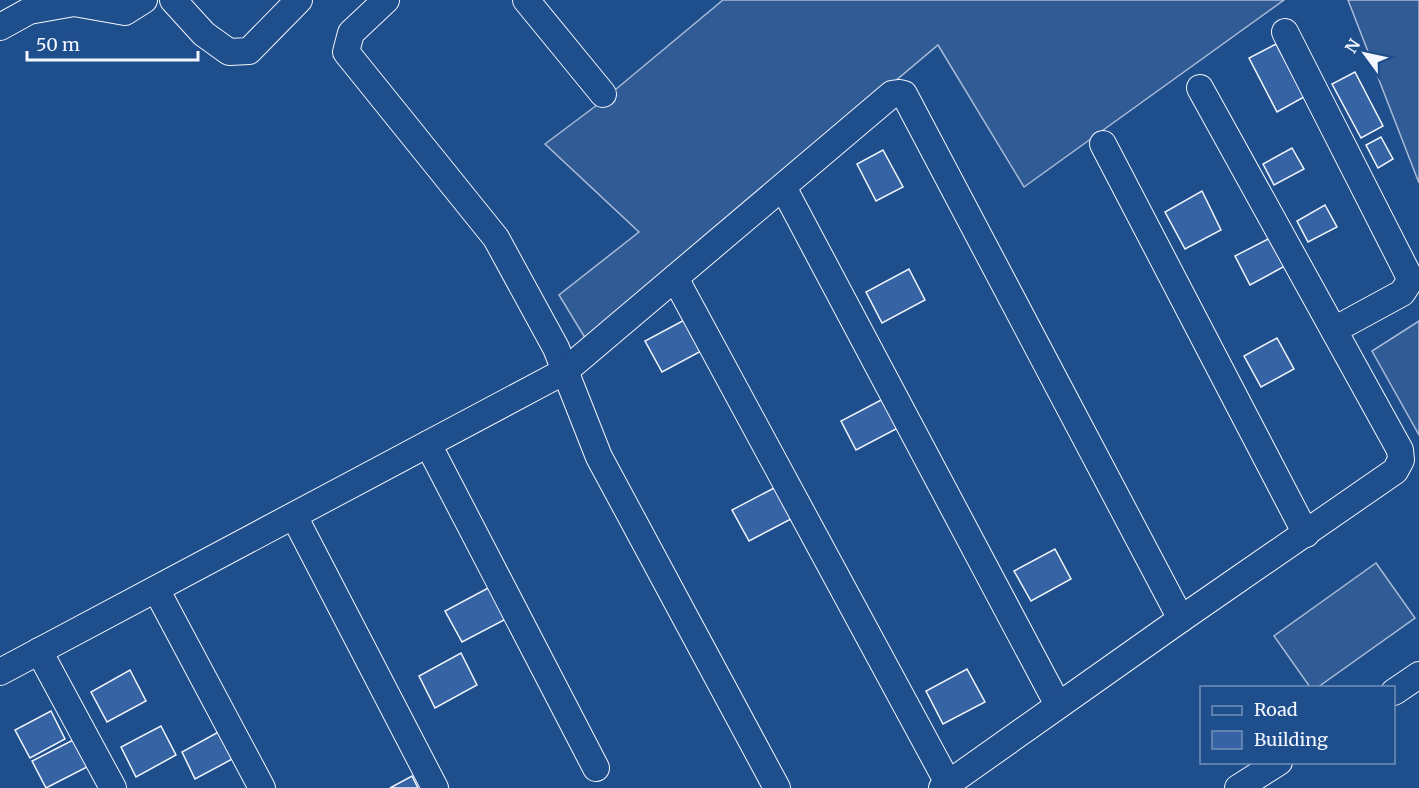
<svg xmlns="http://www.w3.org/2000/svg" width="1419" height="788" font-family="Merriweather,serif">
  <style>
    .built { fill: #305b95; stroke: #a8bbd7; stroke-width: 1.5 }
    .building { fill: #3563a3; stroke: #f2f6ff; stroke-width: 1.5 }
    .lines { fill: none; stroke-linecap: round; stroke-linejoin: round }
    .minor-casing { stroke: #f2f6ff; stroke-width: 28 }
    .minor { stroke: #1f4e8c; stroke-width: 26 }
  </style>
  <rect width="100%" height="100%" fill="#1f4e8c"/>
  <g class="built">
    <path d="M723,0H1284L1024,187L938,45L587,341L559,295L639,232L545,144L597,105Z"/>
    <path d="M1348,0H1419V183Z"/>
    <path d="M1419,321V435L1372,351Z"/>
    <path d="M1376,563L1415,618L1318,687H1310L1274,636Z"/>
  </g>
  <g class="building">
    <path d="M1276,44L1304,97L1277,112L1249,58Z"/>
    <path d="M1355,72L1383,126L1361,138L1332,84Z"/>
    <path d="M1381,137L1393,159L1378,168L1366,145Z"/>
    <path d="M1292,148L1304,169L1274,185L1263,164Z"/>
    <path d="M883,150L903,187L876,201L857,164Z"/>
    <path d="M1202,191L1221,230L1185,249L1165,212Z"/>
    <path d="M1325,205L1337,227L1308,242L1297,221Z"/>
    <path d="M1270,238L1285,266L1250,285L1235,256Z"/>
    <path d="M909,269L925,300L882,323L866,292Z"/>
    <path d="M688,318L705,349L662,372L645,341Z"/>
    <path d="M1277,338L1294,369L1261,387L1244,356Z"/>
    <path d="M883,399L898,428L856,450L841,421Z"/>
    <path d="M774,488L791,519L749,541L732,510Z"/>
    <path d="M1055,549L1071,579L1031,601L1014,571Z"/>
    <path d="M490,587L506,619L462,642L445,611Z"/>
    <path d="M461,653L477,685L435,708L419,676Z"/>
    <path d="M967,669L985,702L943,724L926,691Z"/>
    <path d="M130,670L146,701L107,722L91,692Z"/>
    <path d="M51,711L65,739L30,758L15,730Z"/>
    <path d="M161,726L176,755L136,777L121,747Z"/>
    <path d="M222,730L236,757L195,779L182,752Z"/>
    <path d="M75,739L89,766L46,788L32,761Z"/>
    <path d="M412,776L418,788H390Z"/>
  </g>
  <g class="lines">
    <g class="minor-casing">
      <g id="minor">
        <path d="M173,0L204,34L229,52L249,51L299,0"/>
        <path d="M386,0L351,33L346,52L496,238L556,348L599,457L777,788"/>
        <path d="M526,0L603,94"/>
        <path d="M0,27L29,11L74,3L125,12L144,0"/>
        <path d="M1285,32L1409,276L1408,284L1402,293L1334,330"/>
        <path d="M1103,144L1306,534"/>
        <path d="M783,187L1058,705"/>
        <path d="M675,278L948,783"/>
        <path d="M428,444L596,768"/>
        <path d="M294,516L435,788"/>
        <path d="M156,589L262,788"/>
        <path d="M39,651L113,788"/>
        <path d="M0,672L565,371L892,94L900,93L904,94L1181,619"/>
        <path d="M1394,692L1419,675"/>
        <path d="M942,788L1181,619L1395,471L1401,460L1400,450L1200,88"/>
        <path d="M1238,788L1279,762"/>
      </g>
    </g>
    <use href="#minor" class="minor"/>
  </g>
  <rect x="1200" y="686" width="195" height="78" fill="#1f4e8c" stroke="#7391ba" stroke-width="1.5"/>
  <rect x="1212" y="706" width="30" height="9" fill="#1f4e8c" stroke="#7391ba" stroke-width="1.5"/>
  <text x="1254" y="716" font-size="18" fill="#f2f6ff">Road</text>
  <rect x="1212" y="731" width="30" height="18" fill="#3563a3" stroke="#7391ba" stroke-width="1.5"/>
  <text x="1254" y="746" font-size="18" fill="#f2f6ff">Building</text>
  <g transform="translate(1365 54) rotate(303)" stroke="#1f4e8c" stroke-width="4.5" paint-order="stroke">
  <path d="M0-4.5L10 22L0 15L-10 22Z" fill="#f2f6ff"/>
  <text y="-9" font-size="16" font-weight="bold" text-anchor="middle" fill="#f2f6ff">N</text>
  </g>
  <path d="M27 51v9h171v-9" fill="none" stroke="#f2f6ff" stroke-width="3"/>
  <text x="36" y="51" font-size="18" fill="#f2f6ff" stroke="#1f4e8c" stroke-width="4.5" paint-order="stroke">50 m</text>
</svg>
